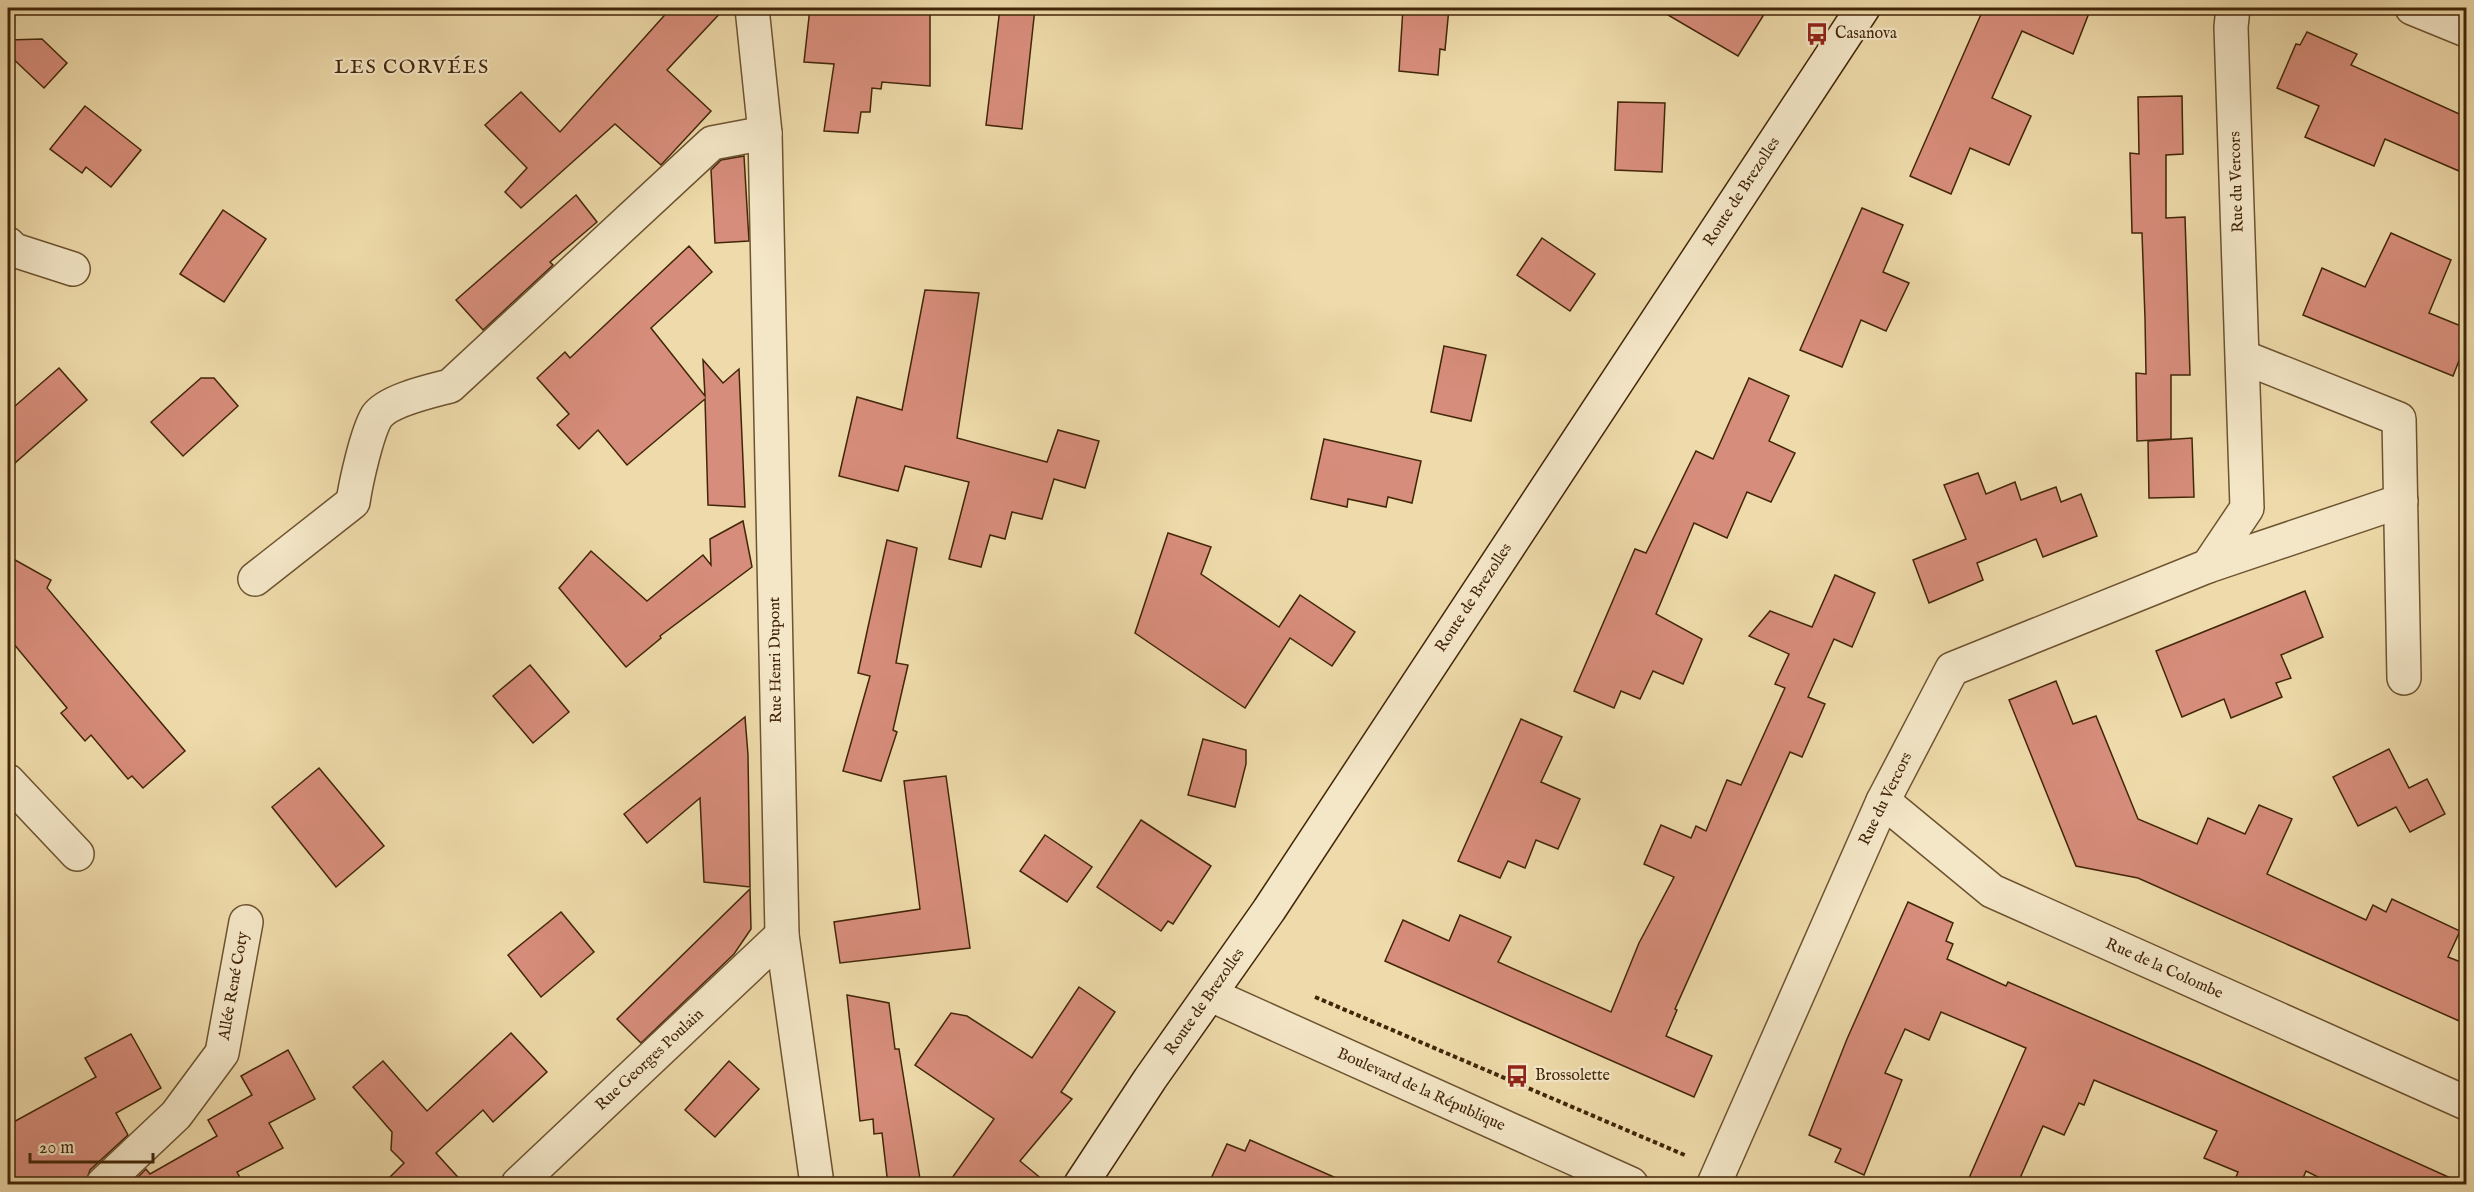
<svg xmlns="http://www.w3.org/2000/svg" width="2474" height="1192" font-family="'IM FELL English',serif">
  <style>
    .building { fill: #d78d7b; stroke: #422608; stroke-width: 1.5 }
    .lines { fill: none; stroke-linecap: round; stroke-linejoin: round }
    .minor-casing { stroke: #6d5330; stroke-width: 36 }
    .tertiary-casing { stroke: #6d5330; stroke-width: 36 }
    .secondary-casing { stroke: #422608; stroke-width: 36 }
    .path { stroke: #422608; stroke-width: 4; stroke-dasharray: 4.5 3; stroke-linecap: butt }
    .minor { stroke: #f4e7c8; stroke-width: 33 }
    .tertiary { stroke: #f4e7c8; stroke-width: 33 }
    .secondary { stroke: #f4e7c8; stroke-width: 33 }
    .labels { text-anchor: middle; dominant-baseline: central; stroke-width: 4.5; stroke-linejoin: round; paint-order: stroke }
    .poi-label { font-size: 16px; fill: #422608; stroke: #f4e7c8; text-anchor: start }
    .street-label { font-size: 16px; fill: #422608; stroke: #f4e7c8 }
    .quarter-label { font-size: 20px; letter-spacing: 1.5px; fill: #422608; stroke: #f4e7c8 }
  </style>
  <rect width="100%" height="100%" fill="#eedaaa"/>
  <filter id="stains"><feTurbulence type="fractalNoise" baseFrequency=".00333" numOctaves="4"/><feColorMatrix values="0 0 0 0 .2 0 0 0 0 .09 0 0 0 0 .02 0 0 0 .5 -.17"/></filter>
  <radialGradient id="worn" r=".72"><stop offset=".6" stop-color="#630" stop-opacity="0"/><stop offset="1" stop-color="#630" stop-opacity=".3"/></radialGradient>
  <g class="building">
    <path d="M671,8H725L667,70L711,111L661,165L615,124L521,208L505,192L527,168L485,125L521,92L560,132Z"/>
    <path d="M810,8H930V86L882,82L881,89L872,88L870,112H861L858,133L824,131L834,64L804,62Z"/>
    <path d="M1000,8H1035L1022,129L986,125Z"/>
    <path d="M1403,8H1449L1445,50L1440,49L1438,75L1399,71Z"/>
    <path d="M1656,8H1768L1738,56Z"/>
    <path d="M1973,8H2091L2073,54L2022,31L1992,98L2031,116L2009,165L1970,148L1951,194L1910,176L1982,12Z"/>
    <path d="M2307,32L2357,54L2351,65L2466,117V174L2385,139L2374,166L2305,137L2319,106L2277,88L2296,44L2300,45Z"/>
    <path d="M42,39L67,63L44,88L8,54V40Z"/>
    <path d="M2182,96L2183,154L2166,155V218L2185,217L2190,375H2171V439L2137,441L2136,373L2146,374L2145,318L2142,233H2132L2130,153L2139,154L2138,97Z"/>
    <path d="M1618,102L1665,103L1662,172L1615,170Z"/>
    <path d="M85,106L141,150L111,187L86,167L82,173L50,149Z"/>
    <path d="M744,156L749,241L715,243L711,170L721,160Z"/>
    <path d="M576,195L597,222L550,262L553,265L483,330L456,300Z"/>
    <path d="M1862,208L1903,225L1883,272L1909,283L1886,331L1861,320L1842,367L1800,350Z"/>
    <path d="M223,210L266,239L224,302L180,274Z"/>
    <path d="M2391,233L2451,260L2429,313L2466,328V343L2453,376L2303,315L2322,268L2365,287Z"/>
    <path d="M1542,238L1595,274L1570,311L1517,275Z"/>
    <path d="M689,246L712,272L651,328L705,396L703,360L723,383L739,369L745,507L708,505L705,399L627,465L598,430L579,449L557,425L569,414L537,378L565,352L570,358Z"/>
    <path d="M925,290L979,293L957,438L1047,462L1058,430L1099,441L1085,488L1054,479L1042,519L1012,512L1005,539L990,535L981,567L949,559L969,482L905,466L898,491L839,476L857,397L902,410Z"/>
    <path d="M1444,346L1486,355L1471,421L1431,412Z"/>
    <path d="M59,368L87,400L8,469V412Z"/>
    <path d="M201,378H214L238,406L183,456L151,422Z"/>
    <path d="M1749,378L1789,396L1769,441L1795,453L1771,502L1747,492L1727,538L1694,523L1656,614L1702,639L1683,684L1653,671L1640,699L1621,691L1614,708L1574,691L1635,549L1646,553L1696,451L1713,459Z"/>
    <path d="M2192,438L2194,497L2149,498L2148,441Z"/>
    <path d="M1324,439L1421,461L1412,503L1388,497L1386,507L1348,499L1347,507L1311,499Z"/>
    <path d="M1978,473L1986,494L2015,482L2021,500L2056,487L2061,502L2081,494L2097,536L2043,557L2036,539L1977,563L1983,580L1929,603L1913,560L1966,539L1944,485Z"/>
    <path d="M743,521L752,567L660,636L661,638L626,667L559,588L591,551L647,601L703,555L711,565L710,539Z"/>
    <path d="M1168,533L1211,547L1201,574L1279,627L1300,595L1355,632L1332,666L1290,638L1245,708L1135,633Z"/>
    <path d="M887,540L917,548L896,663L908,665L893,730L897,732L881,781L843,771L870,676L858,673Z"/>
    <path d="M8,556L51,580L47,588L185,751L143,788L132,776L128,779L91,735L85,741L61,713L67,708L8,637Z"/>
    <path d="M1835,575L1875,593L1852,647L1834,639L1808,697L1825,704L1802,757L1790,752L1675,1009L1677,1010L1666,1036L1712,1056L1694,1097L1385,961L1403,920L1449,941L1460,915L1511,937L1498,962L1611,1012L1639,943L1674,877L1644,864L1661,825L1691,838L1696,826L1706,831L1727,780L1741,785L1785,688L1775,684L1789,654L1749,636L1770,611L1812,627Z"/>
    <path d="M2305,591L2323,637L2281,655L2291,678L2276,683L2282,697L2231,718L2224,699L2182,717L2156,651Z"/>
    <path d="M530,665L569,712L533,743L493,696Z"/>
    <path d="M2056,681L2073,724L2096,716L2138,819L2197,844L2208,818L2245,834L2259,805L2292,819L2267,874L2366,920L2373,905L2386,912L2392,899L2460,931L2448,957L2466,964V1024L2138,878L2076,866L2009,700Z"/>
    <path d="M745,717L748,755L750,887L704,882L700,798L647,843L624,814Z"/>
    <path d="M1521,719L1562,737L1541,782L1580,799L1558,849L1536,840L1525,868L1508,861L1500,878L1458,861Z"/>
    <path d="M1203,739L1246,750V764L1235,807L1188,795Z"/>
    <path d="M2389,749L2409,788L2427,779L2445,814L2410,832L2396,807L2358,826L2333,777Z"/>
    <path d="M319,768L384,846L336,887L272,807Z"/>
    <path d="M946,776L970,948L840,963L834,922L920,909L904,781Z"/>
    <path d="M1141,820L1211,866L1173,924L1168,921L1161,931L1097,887Z"/>
    <path d="M1045,835L1092,867L1067,902L1020,871Z"/>
    <path d="M750,889L751,929L734,954L641,1043L617,1019Z"/>
    <path d="M1908,902L1953,923L1946,941L1953,944L1947,959L2006,986L2008,982L2198,1064L2466,1185H2334L2306,1171L2300,1185H2233L2238,1172L2204,1158L2217,1131L2094,1080L2084,1105L2079,1103L2064,1135L2043,1126L2017,1185H1966L2026,1048L1941,1012L1929,1040L1905,1029L1885,1073L1902,1080L1864,1175L1835,1162L1841,1149L1809,1135L1847,1039Z"/>
    <path d="M561,912L594,952L541,997L508,955Z"/>
    <path d="M1079,987L1115,1012L1061,1092L1072,1099L1020,1161L1049,1185H947L994,1119L915,1065L951,1013L967,1016L1032,1058Z"/>
    <path d="M847,995L889,1003L895,1049H899L921,1185H888L882,1133L874,1134L873,1119L860,1121Z"/>
    <path d="M511,1033L547,1072L493,1122L483,1110L436,1153L465,1185H382L404,1163L391,1150L392,1132L353,1087L383,1061L427,1111Z"/>
    <path d="M131,1034L161,1088L116,1113L128,1135L90,1170L85,1185H8V1125L96,1077L85,1058Z"/>
    <path d="M288,1050L315,1099L269,1123L283,1148L237,1172L244,1185H130L146,1169L150,1174L217,1136L208,1120L252,1095L241,1076Z"/>
    <path d="M729,1061L759,1089L715,1137L685,1110Z"/>
    <path d="M1250,1140L1352,1185H1208L1227,1144L1245,1151Z"/>
  </g>
  <g class="lines">
    <g class="minor-casing">
      <g id="minor">
        <path d="M752,8L765,133L782,935L817,1184"/>
        <path d="M8,244L14,250L73,269"/>
        <path d="M2243,357L2399,419L2404,678"/>
        <path d="M2208,566L2401,501"/>
        <path d="M255,579L353,502C356,482 367,432 377,416C389,400 431,391 450,386L712,143L765,133"/>
        <path d="M8,781L77,854"/>
        <path d="M1883,801L1992,891L2466,1103"/>
        <path d="M103,1184L176,1115L222,1053L246,922"/>
        <path d="M518,1184L782,935"/>
        <path d="M1714,1184L1883,801L1952,669L2208,566L2247,508L2231,27L2233,8"/>
      </g>
    </g>
    <g class="tertiary-casing">
      <g id="tertiary">
        <path d="M2412,8L2466,30"/>
        <path d="M1211,995L1631,1184"/>
      </g>
    </g>
    <g class="secondary-casing">
      <path id="secondary" d="M1081,1184L1150,1079L1269,910L1863,8"/>
    </g>
    <path class="path" d="M1315,997L1687,1156"/>
    <use href="#minor" class="minor"/>
    <use href="#tertiary" class="tertiary"/>
    <use href="#secondary" class="secondary"/>
  </g>
  <defs>
    <g id="bus-bare" transform="scale(1.8)"><path d="M-5-6H5V4H4V6H2V4H-2V6H-4V4H-5ZM-3.5-4V0h7V-4ZM-3.5 1.2v1.5H-2V1.2ZM2 1.2v1.5H3.5V1.2Z" fill="#8f2418" stroke="#f4e7c8" stroke-width="2.5" paint-order="stroke"/></g>
  </defs>
  <g fill-rule="evenodd">
    <use href="#bus-bare" x="1817" y="34"/>
    <use href="#bus-bare" x="1517" y="1076"/>
  </g>
  <g class="labels">
    <g class="poi-label">
      <text x="1835" y="34">Casanova</text>
      <text x="1535" y="1076">Brossolette</text>
    </g>
    <g class="street-label">
      <text transform="translate(2237 182) rotate(-92)">Rue du Vercors</text>
      <text transform="translate(1742 192) rotate(-57)">Route de Brezolles</text>
      <text transform="translate(1474 598) rotate(-57)">Route de Brezolles</text>
      <text transform="translate(776 660) rotate(-91)">Rue Henri Dupont</text>
      <text transform="translate(1886 799) rotate(-64)">Rue du Vercors</text>
      <text transform="translate(2164 969) rotate(24)">Rue de la Colombe</text>
      <text transform="translate(234 986) rotate(-80)">Allée René Coty</text>
      <text transform="translate(1205 1002) rotate(-55)">Route de Brezolles</text>
      <text transform="translate(650 1060) rotate(-43)">Rue Georges Poulain</text>
      <text transform="translate(1421 1090) rotate(24)">Boulevard de la République</text>
    </g>
    <g class="quarter-label">
      <text x="412" y="67">LES CORVÉES</text>
    </g>
  </g>
  <rect width="2474" height="1192" fill="none" stroke="#eedaaa" stroke-width="30"/>
  <rect x="9" y="9" width="2456" height="1174" fill="none" stroke="#422608" stroke-width="3"/>
  <rect x="15" y="15" width="2444" height="1162" fill="none" stroke="#422608" stroke-width="1.5"/>
  <path d="M30 1153v9h123v-9" fill="none" stroke="#422608" stroke-width="3"/>
  <text x="39" y="1153" font-size="18" fill="#422608" stroke="#f4e7c8" stroke-width="4.5" paint-order="stroke">20 m</text>
  <rect width="100%" height="100%" filter="url(#stains)"/>
  <rect width="100%" height="100%" fill="url(#worn)"/>
</svg>
